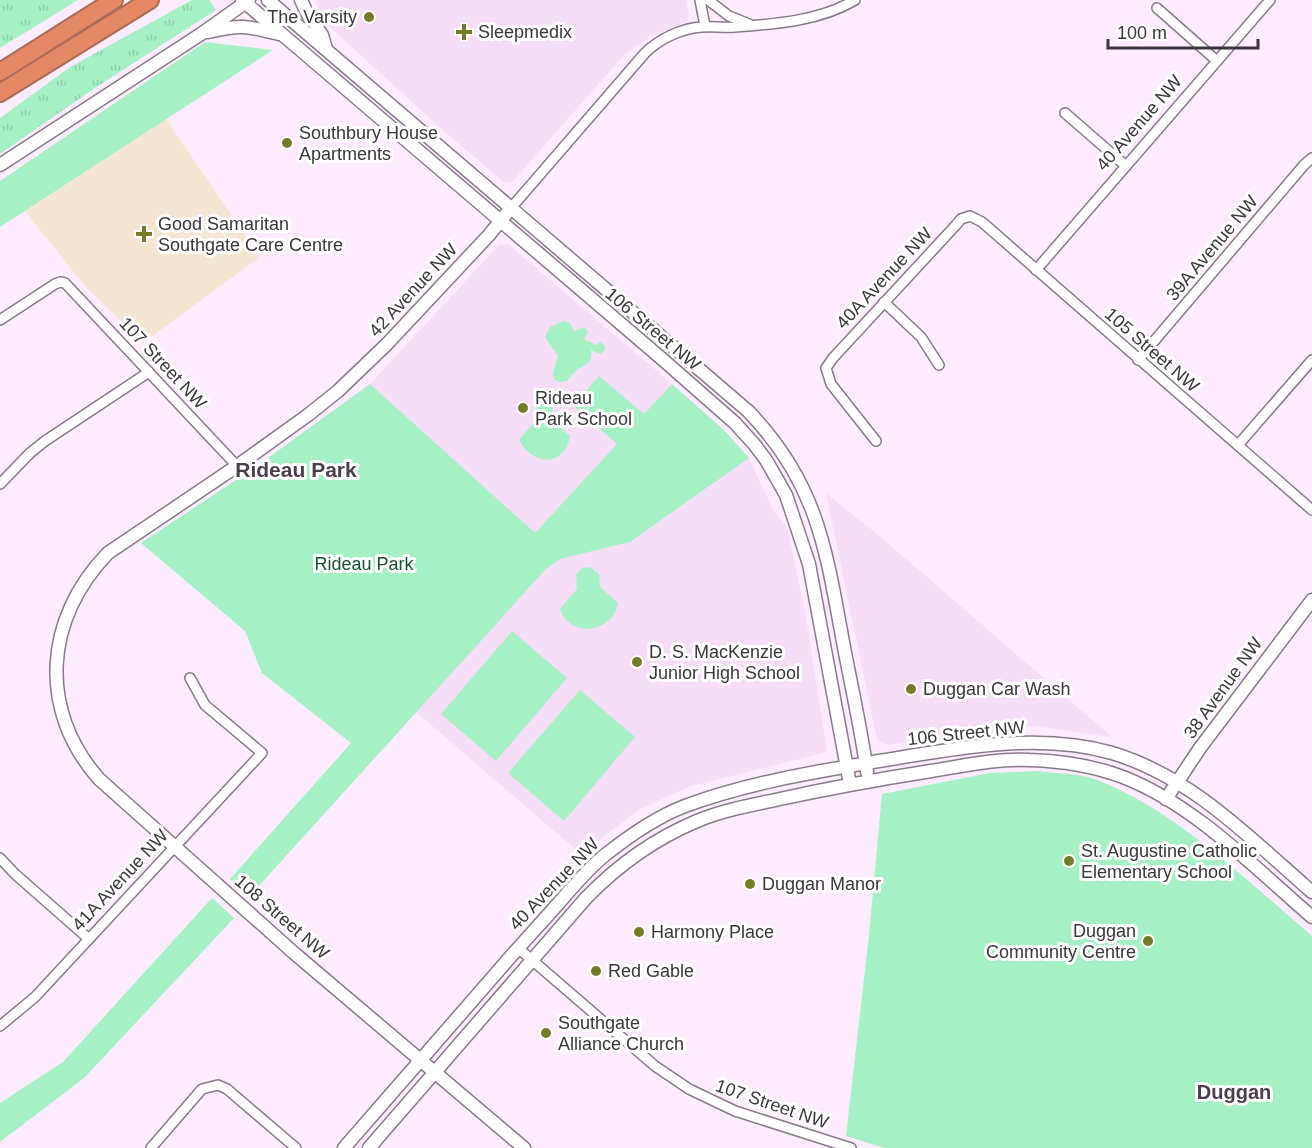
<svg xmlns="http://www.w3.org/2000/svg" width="1312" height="1148" font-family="Helvetica,sans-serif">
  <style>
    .built { fill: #f5def6 }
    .medical { fill: #f4e6d2 }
    .grass { fill: url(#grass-tufts) }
    .park { fill: #a6f0c5 }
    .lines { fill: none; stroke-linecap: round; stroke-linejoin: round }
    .street-casing { stroke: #897a8a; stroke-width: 12 }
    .secondary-casing { stroke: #897a8a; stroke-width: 15 }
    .highway-casing { stroke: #aa6b57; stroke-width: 20 }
    .street { stroke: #fff; stroke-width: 9 }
    .secondary { stroke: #fff; stroke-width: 12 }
    .highway { stroke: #e58866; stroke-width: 16 }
    .poi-dot { fill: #747c27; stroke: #fff; stroke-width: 2 }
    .labels { text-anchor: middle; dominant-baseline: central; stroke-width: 6; stroke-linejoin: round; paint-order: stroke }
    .poi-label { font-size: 18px; fill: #3b353c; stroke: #fff; text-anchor: start }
    .street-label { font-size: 18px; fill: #3b353c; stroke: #fff }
    .park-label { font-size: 18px; fill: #155235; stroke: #fff }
    .neighbourhood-label { font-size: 20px; font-weight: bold; fill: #4b3d4c; stroke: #fff }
    .quarter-label { font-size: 21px; font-weight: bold; fill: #4b3d4c; stroke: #fff }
  </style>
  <defs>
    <pattern id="grass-tufts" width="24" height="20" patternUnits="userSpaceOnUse" patternTransform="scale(1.5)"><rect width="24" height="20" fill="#a6f0c5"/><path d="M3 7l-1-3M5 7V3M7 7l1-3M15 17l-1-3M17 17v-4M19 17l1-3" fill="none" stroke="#90ceaa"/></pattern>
  </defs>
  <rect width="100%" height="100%" fill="#fdebfe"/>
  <g class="built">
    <path d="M317,0H686L689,16L686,22L650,37L624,55L513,181L505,183L446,133L319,17Z"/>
    <path d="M508,244L672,384L535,534L370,384L499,245Z"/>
    <path d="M749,458L773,510L787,527L805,612L827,752L691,786L640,809L581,854L415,711L545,570L559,559L630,542Z"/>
    <path d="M826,493L884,540L1112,737L1035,726L886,745L877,739Z"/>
  </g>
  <path class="medical" d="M166,119L260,257L143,343L85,286L25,211Z"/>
  <g class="grass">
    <path d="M0,0H78L0,48Z"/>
    <path d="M192,0H209L216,10L95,88L0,154V118L70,67Z"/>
  </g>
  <g class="park">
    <path d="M205,42L273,50L0,227V181Z"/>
    <path d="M564,321L570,323L574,331L585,327L588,333L584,339L596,345L600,342L604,345L605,350L601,354L591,350C592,363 588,363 578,369C574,372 570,377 567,381L559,382L554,379L553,373L558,356L545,337L550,327Z"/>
    <path d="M599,376L644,414L672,384L724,430L749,458L630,542L560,559L545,570L248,898L230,879L351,743L262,673L245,631L141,543L254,468L370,384L535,533L617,444L573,406Z"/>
    <path d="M543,402L553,408L552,420L570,436C564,468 533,466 519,440L536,420L534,410Z"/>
    <path d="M590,567L599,574L600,587L618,603C613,633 570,639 560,609L577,589L576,575L582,568Z"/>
    <path d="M512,631L567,678L496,761L441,714Z"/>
    <path d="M580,690L635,737L564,821L508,773Z"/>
    <path d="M1038,771C1057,774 1080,773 1097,780C1176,810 1248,882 1312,936V1148H884L846,1136L869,935L882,794L990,773Z"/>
    <path d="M212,898L234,918L84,1078L0,1142V1103L63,1062Z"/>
  </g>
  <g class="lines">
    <g class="street-casing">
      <g id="street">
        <path d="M700,0L705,26"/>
        <path d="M708,0L729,16L749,24"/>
        <path d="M1157,8L1217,61"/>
        <path d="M1065,113L1126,166"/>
        <path d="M511,208L645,53C659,39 682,28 702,27C713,26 724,28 735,27C775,24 820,21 855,0"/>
        <path d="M1036,270L1270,0"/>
        <path d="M884,302L921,337L939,365"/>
        <path d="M0,320L55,284L60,282L65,283L237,466"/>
        <path d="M1138,360L1304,165L1312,158"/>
        <path d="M876,441L831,384L826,368L833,358L956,225L961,219L970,216L982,222L1312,510"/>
        <path d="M1238,445L1312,360"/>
        <path d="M0,484L30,453L45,441L149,372"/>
        <path d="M0,858L15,874L89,939"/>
        <path d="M518,948L655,1066L689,1089L735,1111L851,1148"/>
        <path d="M0,1026L35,997L262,753L205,705L190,678"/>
        <path d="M151,1148L202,1089L218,1085L227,1089L296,1148"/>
      </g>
    </g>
    <g class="secondary-casing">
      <g id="secondary">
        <path d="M242,0L661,358L735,423L754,444L766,460L786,495L809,564L850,784"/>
        <path d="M268,0L748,411C817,482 826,549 843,642C851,685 861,728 867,772"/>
        <path d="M301,0L306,11L322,35L326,49"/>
        <path d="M208,32C241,24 247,26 279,34"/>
        <path d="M0,165L201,34L249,0"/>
        <path d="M511,208L489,235L387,344L338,391L308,415L237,466L108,553C44,619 38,710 99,779L294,953L524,1148"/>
        <path d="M1166,799L1200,748L1312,600"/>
        <path d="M344,1148C398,1086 452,1024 506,962C525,940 545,919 564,897C577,882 590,867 605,855C629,836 656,817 685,806C747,783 814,772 879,761C953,749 1038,731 1112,753C1192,777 1250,838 1312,892"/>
        <path d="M369,1148L586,898C618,865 654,839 697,821C723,810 752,805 780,799C830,788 880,779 931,771C963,766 998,758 1030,760C1061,761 1094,766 1123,777C1195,805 1255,868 1312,917"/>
      </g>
    </g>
    <g class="highway-casing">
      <g id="highway">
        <path d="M0,72L114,0"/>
        <path d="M0,93L150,0"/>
      </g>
    </g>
    <use href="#street" class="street"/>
    <use href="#secondary" class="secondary"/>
    <use href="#highway" class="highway"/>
  </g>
  <g class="poi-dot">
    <circle cx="369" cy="17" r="6"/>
    <path d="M461 23h6v6h6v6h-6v6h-6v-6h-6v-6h6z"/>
    <circle cx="287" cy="143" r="6"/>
    <path d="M141 225h6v6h6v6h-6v6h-6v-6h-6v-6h6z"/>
    <circle cx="523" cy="408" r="6"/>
    <circle cx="637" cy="662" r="6"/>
    <circle cx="911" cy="689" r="6"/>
    <circle cx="1069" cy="861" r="6"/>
    <circle cx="750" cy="884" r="6"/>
    <circle cx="639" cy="932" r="6"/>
    <circle cx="1148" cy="941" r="6"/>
    <circle cx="596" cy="971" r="6"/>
    <circle cx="546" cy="1033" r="6"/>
  </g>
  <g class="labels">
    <g class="poi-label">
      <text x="357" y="17" text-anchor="end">The Varsity</text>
      <text x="478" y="32">Sleepmedix</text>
      <text x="299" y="133">Southbury House<tspan x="299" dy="21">Apartments</tspan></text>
      <text x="158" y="224">Good Samaritan<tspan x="158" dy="21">Southgate Care Centre</tspan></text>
      <text x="535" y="398">Rideau<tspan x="535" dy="21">Park School</tspan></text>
      <text x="649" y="652">D. S. MacKenzie<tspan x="649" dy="21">Junior High School</tspan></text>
      <text x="923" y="689">Duggan Car Wash</text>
      <text x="1081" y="851">St. Augustine Catholic<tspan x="1081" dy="21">Elementary School</tspan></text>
      <text x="762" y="884">Duggan Manor</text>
      <text x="1136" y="931" text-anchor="end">Duggan<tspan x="1136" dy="21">Community Centre</tspan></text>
      <text x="651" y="932">Harmony Place</text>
      <text x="608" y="971">Red Gable</text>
      <text x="558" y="1023">Southgate<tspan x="558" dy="21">Alliance Church</tspan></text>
    </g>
    <g class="street-label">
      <text transform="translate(1139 123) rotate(-49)">40 Avenue NW</text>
      <text transform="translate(1212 248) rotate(-50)">39A Avenue NW</text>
      <text transform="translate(884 278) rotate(-47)">40A Avenue NW</text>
      <text transform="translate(413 290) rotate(-47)">42 Avenue NW</text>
      <text transform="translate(653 329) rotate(40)">106 Street NW</text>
      <text transform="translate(1152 350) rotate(41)">105 Street NW</text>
      <text transform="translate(163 363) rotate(47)">107 Street NW</text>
      <text transform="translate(1223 688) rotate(-54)">38 Avenue NW</text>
      <text transform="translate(966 733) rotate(-6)">106 Street NW</text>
      <text transform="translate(120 880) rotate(-47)">41A Avenue NW</text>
      <text transform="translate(554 884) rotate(-46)">40 Avenue NW</text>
      <text transform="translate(282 917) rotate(41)">108 Street NW</text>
      <text transform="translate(772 1104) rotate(19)">107 Street NW</text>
    </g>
    <g class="park-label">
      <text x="364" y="564">Rideau Park</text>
    </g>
    <g class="neighbourhood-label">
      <text x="1234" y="1092">Duggan</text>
    </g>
    <g class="quarter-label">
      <text x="296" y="469">Rideau Park</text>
    </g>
  </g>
  <path d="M1108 39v9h150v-9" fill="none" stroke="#3b353c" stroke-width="3"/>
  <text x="1117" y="39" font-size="18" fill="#3b353c" stroke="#ffffff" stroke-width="4.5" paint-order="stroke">100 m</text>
</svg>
